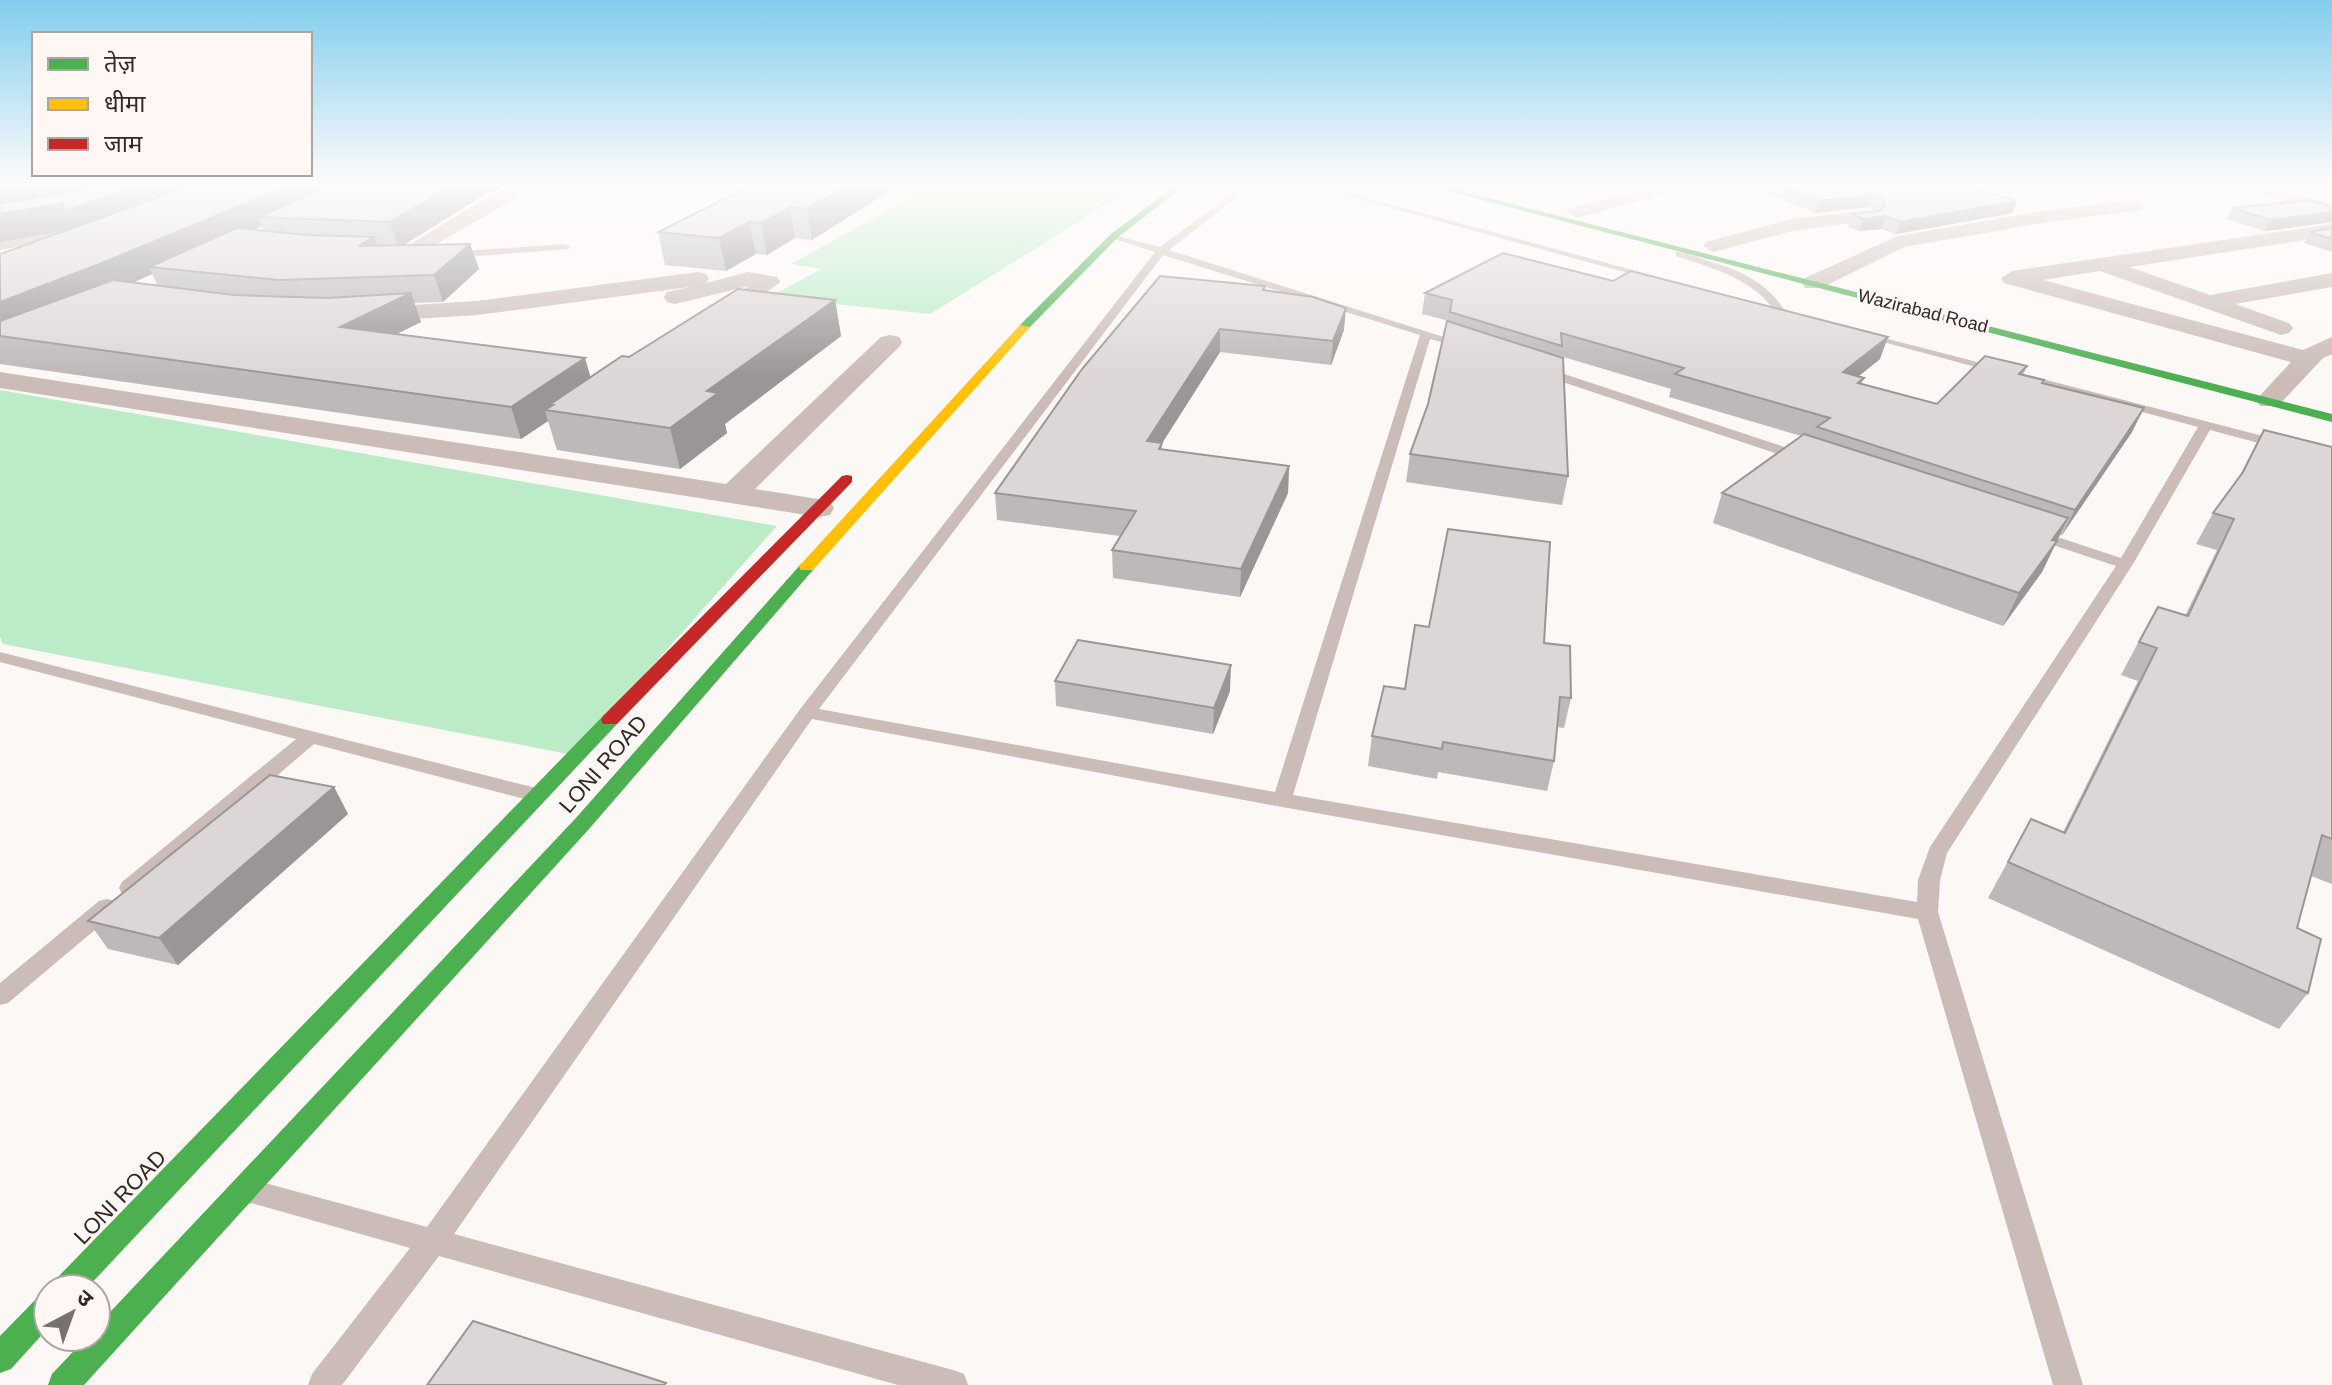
<svg xmlns="http://www.w3.org/2000/svg" width="2332" height="1385" font-family="Helvetica,'Noto Sans Devanagari',sans-serif">
  <style>
    .forest { fill: #bbecc7 }
    .lines { fill: none; stroke-linecap: round; stroke-linejoin: round }
    .lane { fill: #cbbcb7; fill-rule: evenodd }
    .street { fill: #cbbcb7; fill-rule: evenodd }
    .fast { fill: #4caf50; fill-rule: evenodd }
    .slow { fill: #ffc107; fill-rule: evenodd }
    .jam { fill: #c62828; fill-rule: evenodd }
    .wall { fill: #bdb8b9; fill-rule: evenodd }
    .shaded-wall { fill: #9a9696 }
    .building { fill: #dcd6d7; stroke: #9a9696; stroke-width: 2 }
    .labels { text-anchor: middle; dominant-baseline: central; stroke-width: 6; stroke-linejoin: round; paint-order: stroke }
    .far-street-label { font-size: 18px; fill: #302a27; stroke: #fef7f4 }
    .street-label { font-size: 22px; fill: #302a27; stroke: #fef7f4 }
  </style>
  <rect width="100%" height="100%" fill="#fcf8f6"/>
  <g class="forest">
    <path d="M929,183H1141L930,314L769,297L821,269L791,264L918,193Z"/>
    <path d="M0,390L777,526L573,755L3,644L0,637Z"/>
  </g>
  <g class="lines">
    <g class="lane">
      <path d="M1247,183H1256L1169,250L1472,346L1466,349L1430,339L1293,795L1917,902L1918,880L1930,847L2116,566L2029,537L2026,534L2034,529L2039,531L2121,558L2198,427L1861,336V332L2286,442L2288,445L2281,449L2210,430L2133,564L1947,853L1940,880L1938,912L2083,1385H2053L1918,919L1282,807L812,719L454,1234L953,1370L964,1374L968,1385H898L439,1256L342,1385H308L312,1374L410,1248L244,1201L240,1192L244,1183L254,1180L427,1227L801,708L1155,252L1111,238V234L1160,247ZM1163,255L1420,335L1275,792L819,709Z"/>
      <path d="M1299,183H1312L1699,288L1690,290Z"/>
      <path d="M565,244L570,247L568,249L450,258L445,255L450,252Z"/>
      <path d="M1676,252C1686,252 1696,257 1706,260C1739,270 1767,282 1785,311L1776,313C1753,278 1714,269 1676,256Z"/>
      <path d="M1540,366L1809,455L1811,458L1809,461H1799L1536,373V367Z"/>
      <path d="M0,652L536,788L543,790L546,795L543,800L536,802L314,744L138,894L130,896L122,894L119,888L122,882L296,739L0,662Z"/>
      <path d="M107,899L115,901L118,907L115,913L8,1003L0,1005V983L99,901Z"/>
    </g>
    <g class="street">
      <path d="M97,183H116L131,197L143,219L140,223L0,250V238L121,215L116,203Z"/>
      <path d="M519,183H542L407,261L400,263L390,257L485,198Z"/>
      <path d="M1664,183H1693L1690,187L1577,218L1567,212L1570,208Z"/>
      <path d="M2234,183H2261L2332,205V217L2237,187Z"/>
      <path d="M2135,200L2142,202L2144,206L2142,210L2049,222L1904,247L1821,288H1805L1802,283L1805,278L1898,236L2049,210Z"/>
      <path d="M1869,210L1879,216L1876,220L1792,231L1713,252L1703,246L1706,242L1791,219Z"/>
      <path d="M2332,224V236L2129,267L2210,295L2332,273V287L2235,304L2289,323L2293,328L2289,333L2281,335L2100,271L2043,280L2303,350L2332,337V354L2323,358L2278,406H2260L2256,400L2291,362L2004,283L2001,278L2012,271Z"/>
      <path d="M698,272L706,274L709,279L706,283L748,272L777,277L780,282L725,324H709L705,319L709,314L749,286L675,304L667,302L664,297L667,292L690,287L477,315L367,322L359,320L355,315L359,310L367,308L477,301Z"/>
      <path d="M890,335L899,337L902,342L899,347L755,489L830,501L834,508L830,515L819,517L0,388V372L726,484L881,337Z"/>
    </g>
    <g class="fast">
      <path d="M1179,183H1188L1117,238L1028,329H1020V325L1111,234Z"/>
      <path d="M1417,183H1430L2332,414V422Z"/>
      <path d="M807,562L815,567L813,570L589,829L84,1385H48L52,1374L87,1337H96V1327L575,819L801,564Z"/>
      <path d="M610,714L617,716L619,720L617,724L86,1289H51L56,1279L603,716Z"/>
      <path d="M48,1293V1328L11,1369L0,1373V1336L38,1297Z"/>
    </g>
    <path class="slow" d="M1020,325L1030,327L813,570H801L799,567L801,564Z"/>
    <path class="jam" d="M847,475L852,476V482L617,724H603L601,720L603,716L842,476Z"/>
  </g>
  <g class="wall">
    <path d="M0,183H512L484,195L403,245L470,244L479,269L443,302L414,303L421,322L397,334L591,377L629,357L835,300L841,336L725,424L727,433L680,469L557,450L548,421L521,439L0,364V254L65,230L0,242ZM262,226L264,231L254,229ZM152,274L158,286L133,283Z"/>
    <path d="M756,183L888,192L812,240L795,238L767,255L756,254L726,271L665,265L658,232Z"/>
    <path d="M1743,183H1959L2013,213L1896,234L1881,229L1859,231L1848,227L1852,214L1876,211L1869,207L1816,213Z"/>
    <path d="M2332,207V222L2265,231L2227,219L2232,208Z"/>
    <path d="M2332,228V252L2304,243L2310,232Z"/>
    <path d="M1265,290L1344,330L1331,365L1220,352L1162,443V450L1289,466L1288,493L1240,597L1113,578L1112,550L1120,536L997,520L995,493Z"/>
    <path d="M1425,293L1880,359L1859,376L1864,378L1861,384L1937,404L2027,366L2023,375L2043,383L2132,432L2062,535H2060L2042,572L2003,626L1713,523L1722,493L1801,436L1669,397L1671,389L1560,356L1568,476L1562,505L1406,482L1410,454L1428,404L1449,321L1422,314Z"/>
    <path d="M2264,430L2332,447V884L2311,876L2297,928L2308,993L2279,1029L1988,898L2031,819L2063,832L2138,681L2121,675L2140,639L2185,616L2217,550L2196,544L2213,513L2238,479Z"/>
    <path d="M1544,643L1571,698L1564,728L1557,727L1554,761L1547,791L1438,772L1437,779L1368,766L1372,736L1405,689Z"/>
    <path d="M1055,681L1230,691L1213,734L1056,706Z"/>
    <path d="M334,787L348,814L178,965L108,949L88,921Z"/>
  </g>
  <g class="shaded-wall">
    <path d="M19,183H223L74,229L0,242V214L129,189L0,213V186Z"/>
    <path d="M295,183H359L259,217L262,226L165,268L149,267L152,274L116,290L0,336V302Z"/>
    <path d="M457,183H512L484,195L399,248L390,222Z"/>
    <path d="M850,183H887L888,192L812,240L807,209Z"/>
    <path d="M1872,195L1869,207L1816,213L1819,201Z"/>
    <path d="M2017,201L2013,213L1896,234L1900,222Z"/>
    <path d="M790,207L795,238L767,255L761,223Z"/>
    <path d="M2332,212V222L2265,231L2271,220Z"/>
    <path d="M1885,216L1881,229L1859,231L1863,219Z"/>
    <path d="M749,222L756,254L726,271L719,238Z"/>
    <path d="M374,237L384,262L358,246Z"/>
    <path d="M470,244L479,269L443,302L434,275Z"/>
    <path d="M411,293L421,322L352,356L340,327Z"/>
    <path d="M835,300L841,336L725,424L727,433L680,469L670,428L707,391Z"/>
    <path d="M1346,308L1344,330L1331,365L1333,341Z"/>
    <path d="M1220,329V352L1147,467V441Z"/>
    <path d="M1888,337L1880,359L1835,395L1843,372Z"/>
    <path d="M585,358L594,389L553,405H549L551,411L545,410L548,421L521,439L511,407Z"/>
    <path d="M2144,408L2132,432L2062,535L2075,510Z"/>
    <path d="M1289,466L1288,493L1240,597L1241,569Z"/>
    <path d="M2068,518L2042,572L2003,626L2019,593Z"/>
    <path d="M1231,665L1230,691L1213,734L1214,708Z"/>
    <path d="M334,787L348,814L178,965L159,938Z"/>
  </g>
  <g class="building">
    <path d="M0,183H19L0,186Z"/>
    <path d="M124,183H147L65,211L63,203L0,214V204Z"/>
    <path d="M198,183H295L102,263L0,302V254Z"/>
    <path d="M335,183H457L390,222L259,217Z"/>
    <path d="M756,183H850L807,209L790,207L761,223L749,222L719,238L658,232Z"/>
    <path d="M1774,183H1959L2017,201L1900,222L1885,216L1863,219L1852,214L1880,211L1885,206L1884,201L1872,195L1819,201Z"/>
    <path d="M2309,200L2332,207V212L2271,220L2232,208Z"/>
    <path d="M237,228L306,235L374,237L358,246L470,244L434,275L279,280L149,267Z"/>
    <path d="M2332,228V239L2310,232Z"/>
    <path d="M1503,253L1613,281L1631,271L1888,337L1843,372L1864,378L1858,383L1937,404L1985,356L2027,366L2019,374L2044,380L2042,383L2144,408L2075,510L1817,427L1830,418L1675,374L1684,368L1561,333L1562,346L1450,312L1452,300L1425,293Z"/>
    <path d="M1160,276L1265,286L1263,290L1313,297L1346,308L1333,341L1220,329L1147,441L1162,443L1159,449L1289,466L1241,569L1112,550L1136,511L995,493L1082,369Z"/>
    <path d="M113,280L234,295L328,298L411,293L340,327L585,358L511,407L0,336V321Z"/>
    <path d="M738,289L835,300L707,391L718,393L670,428L545,410L553,405H549L622,356L629,357Z"/>
    <path d="M1447,321L1563,358L1568,476L1410,454L1428,404Z"/>
    <path d="M2264,430L2332,447V839L2322,835L2297,928L2321,939L2308,993L2008,862L2031,819L2065,833L2157,648L2139,642L2158,607L2188,616L2234,519L2213,513L2243,472Z"/>
    <path d="M1804,434L2068,518L2052,540L2057,541L2019,593L1722,493Z"/>
    <path d="M1448,529L1550,542L1544,643L1570,646L1571,698L1560,697L1554,761L1443,742L1442,749L1372,736L1384,686L1405,689L1415,625L1429,627Z"/>
    <path d="M1078,640L1231,665L1214,708L1055,681Z"/>
    <path d="M270,775L334,787L159,938L88,921Z"/>
    <path d="M473,1321L666,1383L664,1385H427Z"/>
  </g>
  <linearGradient id="sky" x2="0" y2="1"><stop stop-color="#81cdee"/><stop offset="0.49" stop-color="#fefcfb"/><stop offset="1" stop-color="#fefcfb" stop-opacity="0"/></linearGradient>
  <rect width="2332" height="377" fill="url(#sky)"/>
  <g class="labels">
    <g class="far-street-label">
      <text transform="translate(1923 311) rotate(14)">Wazirabad Road</text>
    </g>
    <g class="street-label">
      <text transform="translate(603 764) rotate(-49)">LONI ROAD</text>
      <text transform="translate(120 1197) rotate(-46)">LONI ROAD</text>
    </g>
  </g>
  <rect x="32" y="32" width="280" height="144" fill="#fef7f4" stroke="#aca5a2" stroke-width="2"/>
  <rect x="48" y="58" width="40" height="12" fill="#4caf50" stroke="#aca5a2" stroke-width="2"/>
  <text x="104" y="72" font-size="24" fill="#302a27">तेज़</text>
  <rect x="48" y="98" width="40" height="12" fill="#ffc107" stroke="#aca5a2" stroke-width="2"/>
  <text x="104" y="112" font-size="24" fill="#302a27">धीमा</text>
  <rect x="48" y="138" width="40" height="12" fill="#c62828" stroke="#aca5a2" stroke-width="2"/>
  <text x="104" y="152" font-size="24" fill="#302a27">जाम</text>
  <g transform="translate(72 1313) rotate(41)"><circle r="38" fill="#fef7f4" stroke="#aca5a2" stroke-width="2"/>
  <path d="M0-6L14 30L0 20L-14 30Z" fill="#77726f"/>
  <text y="-12" font-size="22" font-weight="bold" text-anchor="middle" fill="#302a27">उ</text>
  </g>
</svg>
